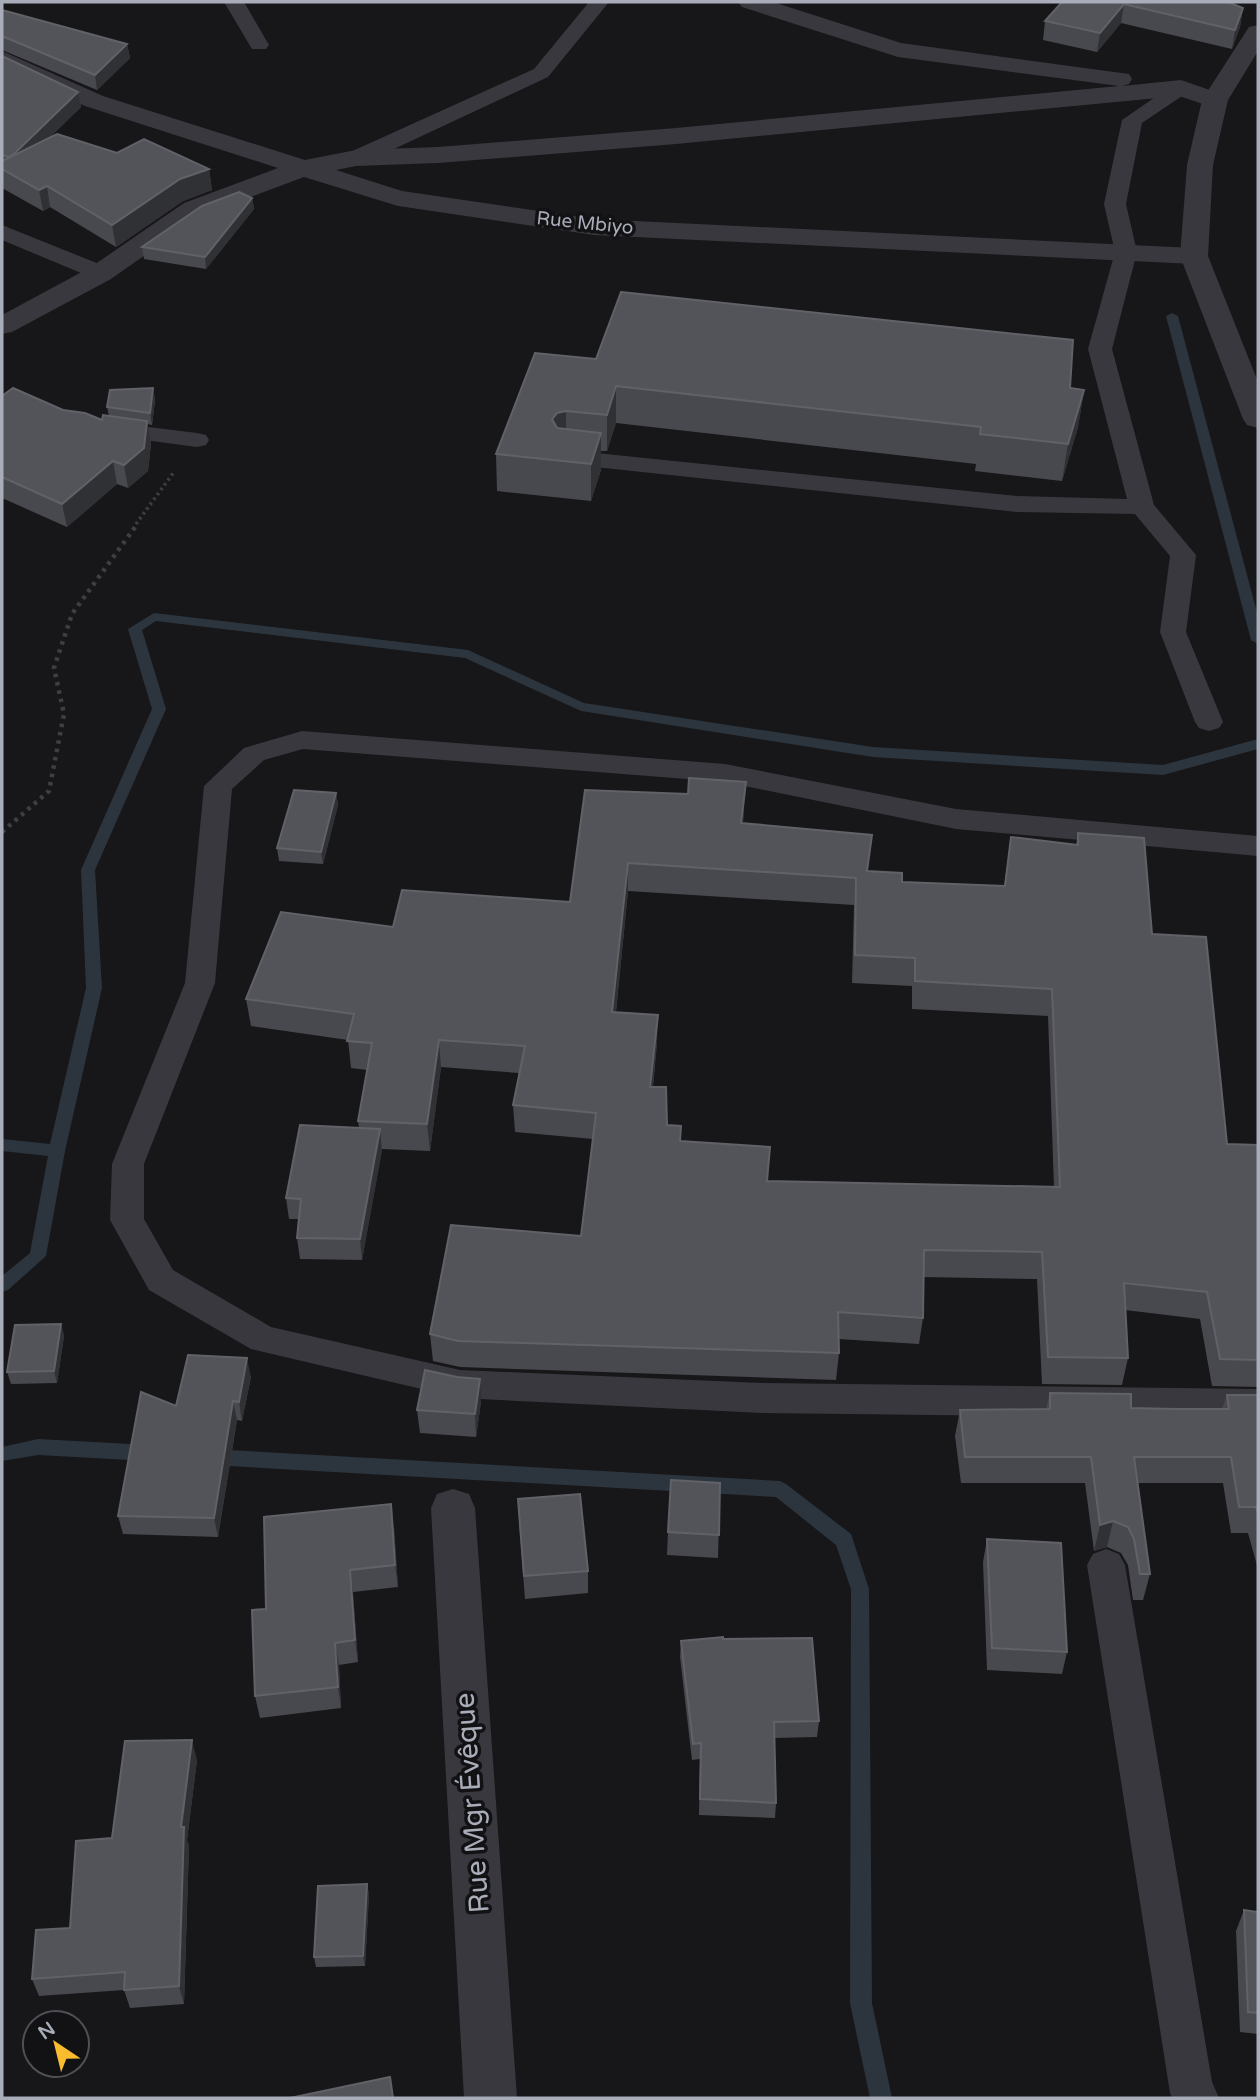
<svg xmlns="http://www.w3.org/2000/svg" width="1260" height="2100" font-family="'Varela Round',sans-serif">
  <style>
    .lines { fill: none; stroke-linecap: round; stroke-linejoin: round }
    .stream { fill: #2c353e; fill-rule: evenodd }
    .path-far1 { stroke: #3e3f45; stroke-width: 3.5; stroke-dasharray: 2.5 3.5; stroke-linecap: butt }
    .path { stroke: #3e3f45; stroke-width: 4.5; stroke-dasharray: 3.5 5; stroke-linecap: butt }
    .service { fill: #38383e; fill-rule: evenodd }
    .minor { fill: #38383e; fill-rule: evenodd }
    .tertiary { fill: #38383e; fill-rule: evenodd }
    .wall { fill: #48494e; fill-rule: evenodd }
    .shaded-wall { fill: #303134 }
    .building { fill: #53545a; stroke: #606268; stroke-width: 2; fill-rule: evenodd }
    .labels { text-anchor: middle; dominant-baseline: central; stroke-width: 7; stroke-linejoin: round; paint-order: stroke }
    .far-street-label { font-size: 19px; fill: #a9adb9; stroke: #121214 }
    .near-street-label { font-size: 28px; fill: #a9adb9; stroke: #121214 }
  </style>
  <rect width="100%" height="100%" fill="#171719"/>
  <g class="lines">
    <g class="stream">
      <path d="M1172,313L1178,316L1258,616V644L1251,640L1166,316Z"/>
      <path d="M154,613L468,650L584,703L873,747L1163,765L1258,739V749L1163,775L873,757L581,711L465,658L156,621L142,630L166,709L95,870L102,988L65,1151L46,1256L8,1290L2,1292V1276L30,1253L48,1156L2,1151V1139L50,1144L86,988L81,870L152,709L128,629Z"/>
      <path d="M38,1439L149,1445L155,1448L158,1453L155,1458L149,1461L38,1455L2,1461V1447Z"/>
      <path d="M210,1449L780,1481L786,1484L851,1534L869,1589L872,2003L892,2098H870L850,2003L851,1589L836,1545L776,1497L210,1465L204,1462L201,1457L204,1452Z"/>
    </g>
    <path class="path-far1" d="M136,524L174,472"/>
    <path class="path" d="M2,832L49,791L64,714L54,668L72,614L138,523"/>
    <g class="service">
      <path d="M224,2H244L269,45L266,49H252Z"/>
      <path d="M589,2H609L548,77L364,163H348L345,158L348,153L534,69Z"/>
      <path d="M1181,82L1188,84L1191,88L1188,92L1142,123L1126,204L1137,252L1112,349L1154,505L1196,555L1186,632L1223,722L1219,728L1209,731L1199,728L1195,722L1160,632L1170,556L1135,514L1017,512L567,464L558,462L555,457L558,452L567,450L1017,496L1127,499L1088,349L1115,252L1104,204L1122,120L1174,84Z"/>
      <path d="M2,225L109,268L112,273L109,278H93L2,240Z"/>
      <path d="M108,422L197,433L206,435L209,440L206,445L197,447L99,434L96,429L99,424Z"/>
      <path d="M302,731L725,764L956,809L1258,836V856L956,829L725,782L303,749L264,760L232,789L215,983L144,1164V1219L173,1270L271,1327L460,1370L762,1383L1258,1389V1419L762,1413L460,1398L251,1349L149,1290L110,1220L112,1164L185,983L204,786L244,748Z"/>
      <path d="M1106,1549L1119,1554L1125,1565L1212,2082L1219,2098H1172L1170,2093L1087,1565L1093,1554Z"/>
    </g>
    <g class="minor">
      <path d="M738,2H773L901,43L1129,74L1132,79L1129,84L1122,86L1181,80L1224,95L1228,100L1224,105L1215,108L1179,96L676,144L438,163L356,166L336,170L402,191L594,219L1194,248L1204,250L1208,256L1204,262L1194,264L594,235L398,206L304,177L202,215L111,279L12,332L2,334V315L91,267L184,203L278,168L85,106L2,67V51L103,96L305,160L356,150L438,147L676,128L1119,86L898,57L742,7Z"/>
      <path d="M453,1489L469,1494L475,1508L517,2098H464L431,1508L437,1494Z"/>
    </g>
    <path class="tertiary" d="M1258,25V51L1228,100L1213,165L1208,256L1258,382V428L1247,425L1243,419L1180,256L1187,165L1202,100L1249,27Z"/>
  </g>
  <g class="wall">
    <path d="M1062,2L1243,8L1240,27L1232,49L1121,23L1097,52L1043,40L1045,21Z"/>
    <path d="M2,10L127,44L130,58L97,90L2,50Z"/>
    <path d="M2,56L78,92L81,107L49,138L117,153L209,169L212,190L183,201L116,247L50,207L43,211L2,188Z"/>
    <path d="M252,198L254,209L206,269L144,259L142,247Z"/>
    <path d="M596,359L1070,388L1084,390L1078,427L1062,481L975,471L976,464L616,423L607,451H601V470L591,501L497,491L496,454Z"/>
    <path d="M153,388L155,400L152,425L147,424L151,444L148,471L128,488L117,484L67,527L2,498V396L102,420L109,416L107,407Z"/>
    <path d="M585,790L744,809L743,824L868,871L902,882L1004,886L1011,837L1076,845L1078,833L1152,934L1227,1144L1258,1145V1387L1212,1386L1200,1319L1125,1310L1128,1358L1122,1385L1042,1384L1037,1279L923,1277V1318L919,1344L838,1339L839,1353L836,1380L460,1367L433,1361L430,1334L581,1236L593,1139L515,1132L513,1105L519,1073L441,1067L430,1151L382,1149L362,1260L300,1259L297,1238L298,1219H289L286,1198L359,1128L358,1121L367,1070L351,1068L348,1040L251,1026L246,999L393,927L570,902ZM628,891L854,905L852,983L912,986V1009L1048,1016L1054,1187L768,1181L681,1141L667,1125L653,1087L657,1043L616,1012Z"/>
    <path d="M336,793L338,805L323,864L279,861L277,848Z"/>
    <path d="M61,1324L64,1336L57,1383L11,1384L7,1372Z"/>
    <path d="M251,1377L242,1421L237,1420L218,1537L123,1534L118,1516L176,1406Z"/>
    <path d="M1050,1393L1131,1408L1176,1409H1222L1227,1395H1258V1569L1248,1533H1231L1223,1483H1138L1150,1574L1143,1600H1133L1128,1565L1121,1553L1107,1547L1094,1551L1085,1483H961L955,1436L960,1410L1046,1409Z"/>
    <path d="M481,1402L476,1437L420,1433L417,1410Z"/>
    <path d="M720,1483L718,1558L667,1555L668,1532Z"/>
    <path d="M519,1522L588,1571V1593L525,1599Z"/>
    <path d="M394,1527L398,1587L353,1592L358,1662L339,1665L341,1708L260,1718L255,1696L266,1609Z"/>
    <path d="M987,1539L1067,1652L1062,1674L987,1670L983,1562Z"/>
    <path d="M723,1639L819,1721L817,1737L774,1738L776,1803L775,1818L699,1815L700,1759L692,1760L680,1657L681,1641Z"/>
    <path d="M197,1760L187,1840L189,1846L184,2004L130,2008L124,1990L39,1996L32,1979L70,1928L112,1838Z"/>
    <path d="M367,1884L369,1895L365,1966L316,1967L314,1957Z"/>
    <path d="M1244,1910L1258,1912V2034L1240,2032L1236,1931Z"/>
  </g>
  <g class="shaded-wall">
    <path d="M1124,4L1121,23L1097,52L1100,33Z"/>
    <path d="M1243,8L1240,27L1232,49L1235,30Z"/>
    <path d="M127,44L130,58L97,90L95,75Z"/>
    <path d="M78,92L81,107L13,173L11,158Z"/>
    <path d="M209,169L212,190L183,201L116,247L112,225L180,179Z"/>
    <path d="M47,186L50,207L43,211L39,190Z"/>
    <path d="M252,198L254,209L206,269L205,257Z"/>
    <path d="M616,386V423L607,451V415Z"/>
    <path d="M153,388L155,400L152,425L150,413Z"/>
    <path d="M1084,390L1078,427L1062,481L1068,444Z"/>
    <path d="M566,411V447L552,419L557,413Z"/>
    <path d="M147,421L151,444L148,471L128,488L124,465Z"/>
    <path d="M601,433V470L591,501V464Z"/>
    <path d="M113,461L117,484L67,527L62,504Z"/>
    <path d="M746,782L744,809L740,851L741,823Z"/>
    <path d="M336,793L338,805L323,864L321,852Z"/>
    <path d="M628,863V891L613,1040L612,1012Z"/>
    <path d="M658,1015L657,1043L650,1114V1087Z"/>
    <path d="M439,1040L441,1067L430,1151L427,1124Z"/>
    <path d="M380,1129L382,1151L362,1260L360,1239Z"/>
    <path d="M61,1324L64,1336L57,1383L54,1371Z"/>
    <path d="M247,1358L251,1377L242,1421L239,1402Z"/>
    <path d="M480,1379L481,1402L476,1437L475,1414Z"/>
    <path d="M233,1401L237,1420L218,1537L214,1518Z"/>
    <path d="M391,1504L394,1527L398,1587L395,1565Z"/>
    <path d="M1113,1521L1107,1547L1094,1551L1100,1525Z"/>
    <path d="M350,1570L353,1592L358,1662L355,1640Z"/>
    <path d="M335,1643L339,1665L341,1708L338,1687Z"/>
    <path d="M192,1740L197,1760L187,1840L189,1846L184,2004L179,1986L181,1827Z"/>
    <path d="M367,1884L369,1895L365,1966L363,1956Z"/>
  </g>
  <g class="building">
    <path d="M1062,2H1228L1243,8L1235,30L1124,4L1100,33L1045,21Z"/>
    <path d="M2,10L127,44L95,75L2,36Z"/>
    <path d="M2,56L78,92L13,155L9,157L2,155Z"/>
    <path d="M57,134L117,153L144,139L209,169L180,179L112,225L47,186L39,190L2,169V161Z"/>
    <path d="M239,192L252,198L205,257L142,247L202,206Z"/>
    <path d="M621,292L1073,340L1070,388L1084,390L1068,444L980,434L981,427L616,386L607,415L566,411L557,413L552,419L557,428L601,433L591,464L496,454L535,353L596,359Z"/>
    <path d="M13,388L63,410L85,413L102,420L103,415L147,421L144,448L124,465L113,461L62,504L2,477V396Z"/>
    <path d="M153,388L150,413L107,407L110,390Z"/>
    <path d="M689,778L746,782L741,823L872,835L867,871L902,873V882L1005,886L1011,837L1078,845V833L1144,838L1152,934L1206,937L1227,1144L1258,1145V1360L1220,1359L1207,1292L1124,1283L1128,1358L1048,1357L1042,1252L924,1250L923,1318L838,1312L839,1353L458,1341L430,1334L451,1225L581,1236L596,1113L513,1105L525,1046L439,1040L427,1124L358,1121L372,1043L347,1041L354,1014L246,999L281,912L393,927L402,890L570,902L585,790L688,794ZM628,863L856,878L855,955L915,958V981L1052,989L1060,1187L767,1181L770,1147L680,1141L681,1126L667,1125L666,1087H650L658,1015L612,1012Z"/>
    <path d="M294,790L336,793L321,852L277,848Z"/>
    <path d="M300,1125L380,1129L360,1239L297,1238L301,1199L286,1198Z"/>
    <path d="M61,1324L54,1371L7,1372L15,1325Z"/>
    <path d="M188,1355L247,1358L239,1402L233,1401L214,1518L118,1516L141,1392L176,1406Z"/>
    <path d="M425,1370L457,1377L480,1379L475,1414L417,1410Z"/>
    <path d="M1050,1393L1131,1394V1408L1176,1409H1229L1227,1395H1258V1514L1256,1507H1239L1231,1457H1134L1150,1574H1140L1134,1539L1128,1527L1113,1521L1100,1525L1091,1457H965L960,1410L1050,1409Z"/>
    <path d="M671,1480L720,1483L719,1535L668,1532Z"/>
    <path d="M580,1494L588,1571L524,1576L518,1499Z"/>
    <path d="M391,1504L395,1565L350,1570L355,1640L335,1643L338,1687L255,1696L252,1610L266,1609L264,1517Z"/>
    <path d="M987,1539L1061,1543L1067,1652L992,1648Z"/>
    <path d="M723,1637V1639L812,1638L819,1721L774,1722L776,1803L700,1799L701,1743L693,1744L681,1641Z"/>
    <path d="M192,1740L181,1827H184L179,1986L124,1990L125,1972L32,1979L36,1930L70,1928L76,1841L112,1838L125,1741Z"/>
    <path d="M367,1884L363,1956L314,1957L318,1886Z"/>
    <path d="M1244,1910L1258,1912V2013L1248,2012Z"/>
    <path d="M390,2077L393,2098H290Z"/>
  </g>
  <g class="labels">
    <g class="far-street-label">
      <text transform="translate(585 223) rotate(6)">Rue Mbiyo</text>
    </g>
    <g class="near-street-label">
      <text transform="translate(472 1803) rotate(-94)">Rue Mgr Évêque</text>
    </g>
  </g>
  <rect width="1260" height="2100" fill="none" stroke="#a9adb9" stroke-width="7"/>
  <g transform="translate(56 2044) rotate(325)"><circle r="33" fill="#121214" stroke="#4e5056" stroke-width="2"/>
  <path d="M0-5L12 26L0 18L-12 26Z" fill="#f9bc2f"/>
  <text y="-10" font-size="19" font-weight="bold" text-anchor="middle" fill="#a9adb9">N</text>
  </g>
</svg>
